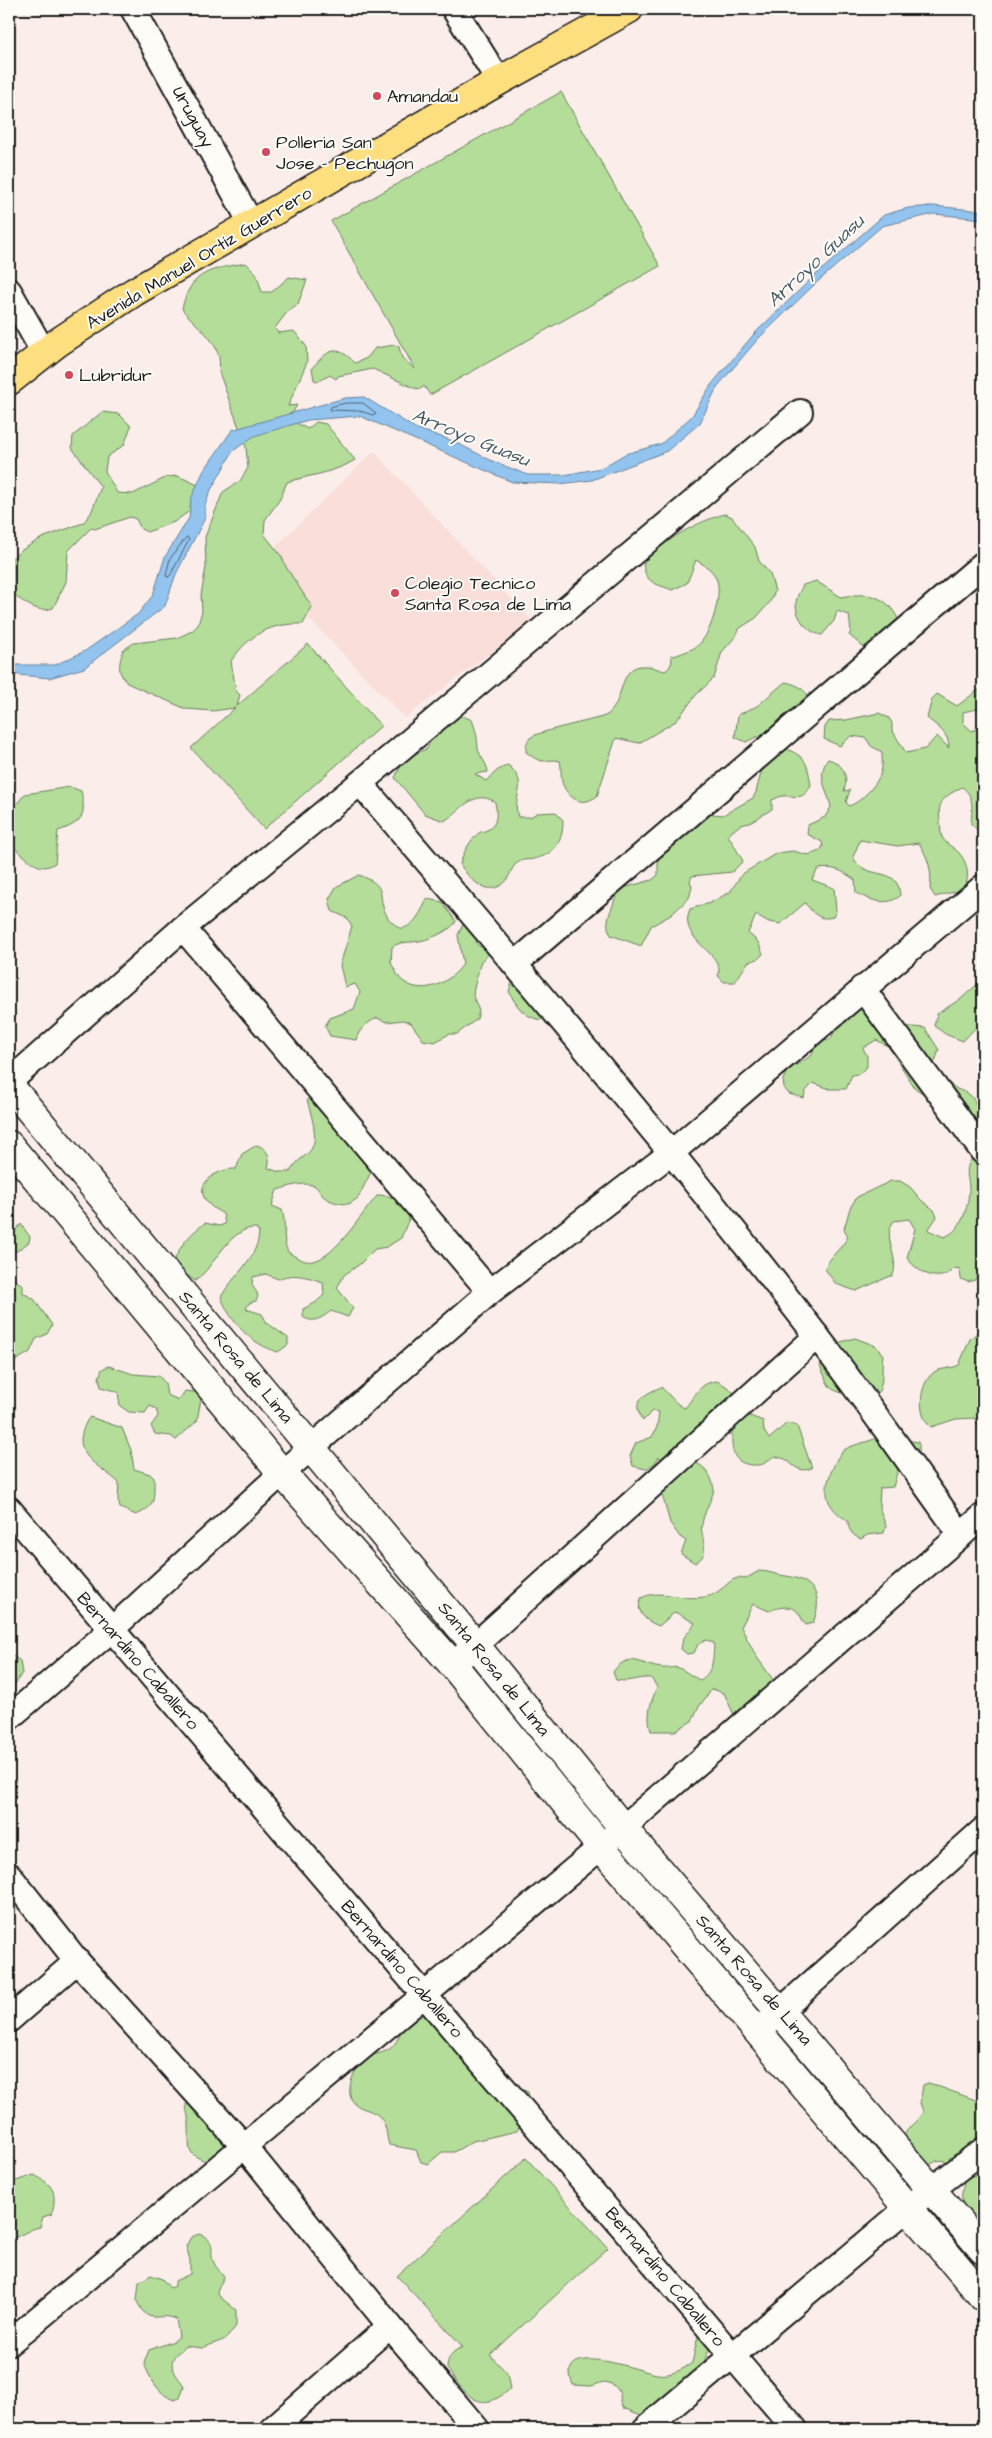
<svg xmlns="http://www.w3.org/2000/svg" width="992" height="2438" font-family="'Architects Daughter',sans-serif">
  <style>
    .built { fill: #f9deda }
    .green { fill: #b4dd9a; stroke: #687c5b }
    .water { fill: #93c4ef; stroke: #63819b }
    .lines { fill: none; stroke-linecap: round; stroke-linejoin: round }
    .shore { stroke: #4c5f70; stroke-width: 1 }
    .minor-casing { stroke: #1c1c1c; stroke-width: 28 }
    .tertiary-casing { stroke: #1c1c1c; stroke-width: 31 }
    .primary-casing { stroke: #1c1c1c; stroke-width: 31 }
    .minor { stroke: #fdfcf7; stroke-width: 24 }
    .tertiary { stroke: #fdfcf7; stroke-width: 28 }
    .primary { stroke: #fedf80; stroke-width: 28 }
    .poi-dot { fill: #d1495b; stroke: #fdfcf7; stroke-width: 2 }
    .labels { text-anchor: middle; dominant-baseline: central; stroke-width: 4; stroke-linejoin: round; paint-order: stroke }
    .poi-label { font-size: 18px; fill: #1c1c1c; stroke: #fdfcf7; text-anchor: start }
    .street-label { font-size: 18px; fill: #1c1c1c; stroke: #fdfcf7 }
    .water-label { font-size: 19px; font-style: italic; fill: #465766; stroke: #fdfcf7 }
  </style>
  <rect width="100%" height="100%" fill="#fbeeea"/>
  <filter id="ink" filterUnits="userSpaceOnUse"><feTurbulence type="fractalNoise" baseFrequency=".02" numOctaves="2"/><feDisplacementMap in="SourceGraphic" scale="10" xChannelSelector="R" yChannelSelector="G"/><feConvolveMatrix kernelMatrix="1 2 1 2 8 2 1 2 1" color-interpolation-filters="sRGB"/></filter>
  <g filter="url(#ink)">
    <path class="built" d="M374,451L532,621L405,718L257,565Z"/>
    <g class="green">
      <path d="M561,92L660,266L430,395L424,386L421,389L414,388L373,369L338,376L336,379L330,375L319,381L314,380L312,368C328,350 336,343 355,363L367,358L375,348L395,345L399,347L402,358L415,369L331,221Z"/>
      <path d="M246,263L256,273L262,292H272L289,277L307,280L298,304L288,311L275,328L278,333L294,331L306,346L307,362L288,406L297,405L292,414L298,424L308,429L316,422L326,424L355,460C334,473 310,475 287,482L280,499L265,520L264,534L282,557L286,567L312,607L303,624C270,623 250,634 231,661L236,691L240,695L237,706L308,644L381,726L264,829L191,748L235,708L212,711L186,709L129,684C116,673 119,665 123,650L134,643L177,638L192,631L198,625L202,611L201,595L206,567L205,537L223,492L240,481L248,468L246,447L219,372C224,342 198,329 182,309C190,271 212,269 246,263Z"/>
      <path d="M102,412L119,414L131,426L124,445L107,457L105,471L117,493L133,494L167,477L178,476L200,486L191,510L174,522L147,532L141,529L136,519L130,517L95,529L91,528L68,551L66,582L53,608C35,615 24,599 9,594V561L20,551L42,538L83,523L91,513L101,487L72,448L73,436Z"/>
      <path d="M725,514L732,517L755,547L759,561L770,574L775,591L770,602L756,618L740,628L735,637L722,652L714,678L696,695L676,721L639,743L616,738L597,796C583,807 570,800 563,785C560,778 562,768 560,761C544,757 546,768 526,752C526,747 526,742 530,738C538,731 591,721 605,716C626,706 616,663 646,666C652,666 659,670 665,671C671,667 673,662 671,655L674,656C682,653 697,649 702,641C712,629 723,592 716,578C712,569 704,565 696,560L687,583L672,590C655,583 646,584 643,564C660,542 698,521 725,514Z"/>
      <path d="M816,581L841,597C867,592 887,594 899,621L868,651L849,635L851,631L849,615L837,611L834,621L822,635C808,633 796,618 796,604C796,597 800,591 803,585Z"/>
      <path d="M785,682C801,685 807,691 813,706L765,738L756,737L746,742L735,737L738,715L757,706Z"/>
      <path d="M983,689L982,708L963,712V723L972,731L983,726V827L977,829L971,824C972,810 975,796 962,787C944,797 937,800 940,822C941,826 940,833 942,837C946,845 954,847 959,853C968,863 970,877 964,889L935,897L930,889C933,873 928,857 919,843L898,846L860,840L853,857C866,883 899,863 900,896C886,907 870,900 856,893L855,880C841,870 836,867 818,869L812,880L834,888L836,911L833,917C819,921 813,913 805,903L780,924L769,922L756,915L748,933L758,942L763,954L758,959L748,962L735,982H724L718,976C727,953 676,941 690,909L710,903L730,892L742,874L777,853L793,851L808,855L820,851L823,846L822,842L807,834L808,825L825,817L831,807C827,789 816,776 828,759C843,763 849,776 844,791L850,790L846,802L849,806C861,802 878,784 881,772C883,766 882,758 882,752L871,746L866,738L851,736L840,746L824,739L825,727L829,721L846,720L879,713L889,718L892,723V730L906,753L925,749L937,736L949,748C949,733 938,727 927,718L932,699L937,694L957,706L977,691Z"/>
      <path d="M458,714L472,720C477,733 477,737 478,749C480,757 487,763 488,772L475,774L486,781L498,770L508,765C531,785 511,795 518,817H530L537,813L555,812L563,820C563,841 556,854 534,859C529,860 523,859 519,862C510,866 511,878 503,884C486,897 468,878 460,864C463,853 470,840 479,833C481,831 484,832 487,830C498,826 497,812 495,802C474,788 460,812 444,821L425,814L395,778C401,762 411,754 427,749L438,721Z"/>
      <path d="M785,748C807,758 807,762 811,785C802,802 797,795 783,796C780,796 775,799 772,800V809L750,823L740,825L728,835L743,861L732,872L692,876L690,881L692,887L689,898L671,915L651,926L641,946L611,935C601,920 617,905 616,890L652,880L658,875V859L661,851L701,813L723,815L753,798L756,792L764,762Z"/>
      <path d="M70,787L81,791C87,816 82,823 58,831L55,863C36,876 25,852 9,845V813L25,794Z"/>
      <path d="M359,875C391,887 375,895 387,916C389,921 395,924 399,928C413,930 422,910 427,899L442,902L456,921C453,930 428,940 419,941C410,943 400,941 392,947L391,963C395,969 398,978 404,982C424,996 451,982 463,964L458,935L464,922L478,936L476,943L480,947L512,945L531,946L529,965L548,1016L540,1020C523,1016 516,1006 509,991L513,980L490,953L481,961L474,988L473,996L479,1011L477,1019L457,1034H449L435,1042L423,1040L411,1023L403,1020L387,1022L377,1018C368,1022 358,1030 356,1040L330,1036L325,1026L330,1018L354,1009L360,992L355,984L345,987L340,965L352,926L347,918L332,911L329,899L336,887Z"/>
      <path d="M983,979V1020L963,1041L947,1035L934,1026L937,1014L962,998Z"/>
      <path d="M870,1005L901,1026L925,1028L939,1050L933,1067C940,1076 948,1083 957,1089C961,1091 968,1092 971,1096C978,1103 981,1122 977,1130L915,1088L888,1046L876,1040L863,1048L867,1056V1067L859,1074L852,1075L846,1089H830L813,1083L805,1092L804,1098L789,1094L784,1088L783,1080L788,1067L797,1065L812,1055L815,1041L831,1039L837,1024L843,1017Z"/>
      <path d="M307,1099L329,1103L376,1162L358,1198L349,1204C340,1204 330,1202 323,1196C318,1191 319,1187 312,1185C301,1182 288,1187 277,1190L272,1206L282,1210C287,1224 281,1238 288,1252C296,1257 304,1263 313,1261C336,1257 363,1211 378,1195L388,1196L403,1202L410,1216L401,1238L387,1247L375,1249L360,1264L344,1275L337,1288L353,1308L348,1317L331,1311C322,1318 313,1324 303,1317V1309L315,1303L324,1295L323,1282C308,1277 293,1272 278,1279L266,1274L253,1277L252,1284C254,1291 261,1293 256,1301L249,1303L246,1309L262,1314L267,1323L288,1338V1345L278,1352C251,1344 231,1323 221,1297C233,1275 258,1259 259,1232L256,1228C230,1226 214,1268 195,1281L181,1271L174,1261C181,1244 191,1233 205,1223L219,1226L225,1224L223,1214C219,1211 213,1209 210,1205C189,1186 217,1168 236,1169L242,1154L257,1145C268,1149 271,1157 268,1168L279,1172H290C298,1159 300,1161 309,1152C321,1140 310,1113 307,1099Z"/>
      <path d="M983,1156V1245L978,1253L981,1267L975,1280L968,1282L961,1279L960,1269L954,1268C940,1285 918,1273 907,1258L915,1229L909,1219L894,1221C881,1237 900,1257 893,1275L856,1291L836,1284L825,1269C830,1255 843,1248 848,1236L844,1229L850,1208L857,1197L891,1181H900L910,1187L921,1200L934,1210L937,1217L928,1230L944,1237C962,1231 968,1208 969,1190C969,1176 963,1170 973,1157Z"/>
      <path d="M9,1207L12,1213L10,1232L16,1230L21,1224L30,1237L29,1242L17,1251H9Z"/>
      <path d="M9,1277L23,1285V1293L34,1299L52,1325L47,1334L36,1339L30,1352L9,1365Z"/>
      <path d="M977,1333L983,1334V1437L975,1418L956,1419L931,1427C916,1416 919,1380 936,1371C943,1368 951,1369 959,1365L970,1339Z"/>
      <path d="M855,1338L876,1346L883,1355C881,1365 884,1382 879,1391C873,1400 837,1395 830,1387C825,1381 824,1372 820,1366L834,1344Z"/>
      <path d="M109,1366L133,1374L159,1376L165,1383L167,1395L179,1400L185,1391L202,1393L197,1421L176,1440L171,1436L155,1434L151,1426L158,1416L156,1409L150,1406L145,1413L129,1412L120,1406L118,1392L101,1387L99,1378L102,1369Z"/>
      <path d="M717,1381L726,1386L734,1393L733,1401L691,1461C705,1465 712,1475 714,1490C711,1501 704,1512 702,1524C699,1537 713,1553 695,1563L681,1554L686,1541L680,1537L670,1523L661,1491L666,1461L659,1457L655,1463L646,1469L633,1466L630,1456L636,1443L652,1437L657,1427L659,1412L652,1411L643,1421C630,1401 643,1395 661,1387C669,1394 676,1405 685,1408C695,1396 700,1382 717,1381Z"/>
      <path d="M750,1416L763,1421L764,1431L769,1439L787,1423L797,1426L812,1468C800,1473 795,1467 787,1460C784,1458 779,1458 775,1456C770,1458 765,1465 759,1465C739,1466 731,1458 732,1438C732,1433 732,1428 736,1424C740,1420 746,1418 750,1416Z"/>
      <path d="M90,1417L122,1428L131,1450L134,1469L150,1474L154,1478C154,1498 156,1507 136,1515L120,1508L118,1500L119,1483C103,1467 73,1457 83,1430C85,1425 86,1421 90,1417Z"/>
      <path d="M880,1436L918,1442C923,1456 911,1465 898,1469L893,1487L880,1488L879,1507L886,1526L884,1533L867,1535L861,1539C852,1536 848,1529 848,1521C826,1507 822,1493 832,1470C835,1463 838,1455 844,1450C855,1443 869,1443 880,1436Z"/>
      <path d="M759,1571C769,1571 776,1575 786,1576C814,1580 824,1596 813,1623L806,1625C802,1621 801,1615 797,1611C790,1604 776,1608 769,1611L753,1604L741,1627L756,1656L782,1692L748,1720L734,1715L724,1693L712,1689L698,1708L692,1721L675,1731H651C646,1715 651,1702 657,1687L651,1678C637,1677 632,1683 616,1680L613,1672C630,1649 642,1667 663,1668C669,1669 674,1666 679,1668C686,1671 692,1677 700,1680C714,1672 713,1657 714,1643L707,1640L698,1644L694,1653L687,1654L681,1649L683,1639L695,1623L675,1612L659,1626C646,1621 635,1613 641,1598C661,1588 682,1601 704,1597C721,1595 728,1579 738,1578C740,1578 743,1579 745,1579Z"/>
      <path d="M9,1653L20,1661L22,1673L14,1686L16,1700L9,1714Z"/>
      <path d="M426,2013L514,2085L528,2092L531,2103L517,2131L473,2141L454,2152H442L428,2164L421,2162L416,2150L389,2145C386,2135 387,2124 379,2116C370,2108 356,2110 351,2098C346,2086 357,2063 367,2057C376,2053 384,2054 392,2047C398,2041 401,2031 404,2023Z"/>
      <path d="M929,2083L981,2102L983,2106V2139L948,2162C938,2158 932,2162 926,2170L904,2136C908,2126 919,2121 923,2111L920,2103L923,2085Z"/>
      <path d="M198,2101L239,2135L215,2164C184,2154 190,2153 189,2124C189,2118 186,2111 186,2104Z"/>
      <path d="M526,2158L608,2248L490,2355L507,2373L510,2389C480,2416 465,2395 447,2368C448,2356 452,2351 463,2347L397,2276Z"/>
      <path d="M983,2172V2235C967,2216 956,2206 965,2179Z"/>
      <path d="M34,2175C54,2185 57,2192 52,2214L43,2217L40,2227C28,2229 21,2237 9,2239V2181H16Z"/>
      <path d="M199,2234C219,2242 208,2251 214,2263C216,2268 221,2272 224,2276L217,2292L220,2297L236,2310V2326L226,2339L202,2348L185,2346C182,2350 180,2351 176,2354C166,2366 178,2376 184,2386L180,2398L174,2400C159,2395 149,2377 144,2363L149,2350L174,2341L179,2337L176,2319C158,2311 149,2328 137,2301L139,2282L151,2275L162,2279L170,2288L175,2286V2281L190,2274V2260L186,2246L191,2237Z"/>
      <path d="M702,2330L711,2345L683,2412L675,2421L654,2420L623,2408L620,2402C622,2392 616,2384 605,2382C600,2382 595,2386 590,2386C584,2386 579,2385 573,2385C553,2337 641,2372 657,2374C670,2376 682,2370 692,2363L698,2336Z"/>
    </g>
    <path class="water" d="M934,206L983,211V219L934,214L882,226L815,284L758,339L717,387L700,423L667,451L592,480L560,484L512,482L360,416L308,420L254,436L233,451L211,490L205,505V518L176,574L165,606L84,668L49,678L9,674V665H55L85,651L138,614L153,595L165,557L189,518L191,499L203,472L232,430L345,398L364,397L415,428L453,441L492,461L528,475H564L601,468L625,454L661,444L692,416L711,385L754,334L811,279L884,215L908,208Z"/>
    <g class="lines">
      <g class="shore">
        <path d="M346,403H363L376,413L373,415L360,411L330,410L331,407Z"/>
        <path d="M187,537L189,540L170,576L167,577L166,575L170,559Z"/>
      </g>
      <g class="minor-casing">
        <g id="minor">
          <path d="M133,9L252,225"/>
          <path d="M454,9L499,81"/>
          <path d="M9,291L44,353"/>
          <path d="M360,783C515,964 670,1146 816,1335C866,1400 913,1468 961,1535"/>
          <path d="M183,928L490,1292"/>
          <path d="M515,964L983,564"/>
          <path d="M862,988L983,1152"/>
          <path d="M9,1082L183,928L360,783L800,412"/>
          <path d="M9,1509L795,2429"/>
          <path d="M453,1665L817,1336"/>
          <path d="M9,1718L111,1630L282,1473L490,1292L671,1153L983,887"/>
          <path d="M9,1875L77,1961L244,2146L390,2326L477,2429"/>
          <path d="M9,2020L77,1961"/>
          <path d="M758,2031L983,1830"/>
          <path d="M9,2343L601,1847L983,1516"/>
          <path d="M272,2429L390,2326"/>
          <path d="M645,2429L909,2207L983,2150"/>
        </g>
      </g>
      <g class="tertiary-casing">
        <g id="tertiary">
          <path d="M9,1085L476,1646L622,1827L983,2250"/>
          <path d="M9,1145L282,1473L453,1665L601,1847L983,2297"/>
        </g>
      </g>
      <g class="primary-casing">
        <path id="primary" d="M9,381L57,343L134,292L499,81L629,9"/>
      </g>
      <use href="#minor" class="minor"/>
      <use href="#tertiary" class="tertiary"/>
      <use href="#primary" class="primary"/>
    </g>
  </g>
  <g class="poi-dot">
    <circle cx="377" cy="96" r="5"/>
    <circle cx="266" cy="152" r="5"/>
    <circle cx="69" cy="375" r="5"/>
    <circle cx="395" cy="593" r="5"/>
  </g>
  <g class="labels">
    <g class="poi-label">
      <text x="387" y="96">Amandau</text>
      <text x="276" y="142">Polleria San<tspan x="276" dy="21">Jose - Pechugon</tspan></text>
      <text x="79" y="375">Lubridur</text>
      <text x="405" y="583">Colegio Tecnico<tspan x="405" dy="21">Santa Rosa de Lima</tspan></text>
    </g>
    <g class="street-label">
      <text transform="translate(193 117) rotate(61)">Uruguay</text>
      <text transform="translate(199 258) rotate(-31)">Avenida Manuel Ortíz Guerrero</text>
      <text transform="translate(236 1357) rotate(50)">Santa Rosa de Lima</text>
      <text transform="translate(138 1661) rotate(49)">Bernardino Caballero</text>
      <text transform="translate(494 1669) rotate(51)">Santa Rosa de Lima</text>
      <text transform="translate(402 1969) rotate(49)">Bernardino Caballero</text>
      <text transform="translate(754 1980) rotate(49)">Santa Rosa de Lima</text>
      <text transform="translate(665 2277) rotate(50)">Bernardino Caballero</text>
    </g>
    <g class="water-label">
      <text transform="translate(816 261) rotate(-43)">Arroyo Guasu</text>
      <text transform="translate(471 438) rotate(22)">Arroyo Guasu</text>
    </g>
  </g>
  <rect width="992" height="2438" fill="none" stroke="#fdfcf7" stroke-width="30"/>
  <rect x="15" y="15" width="962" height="2408" fill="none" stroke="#1c1c1c" stroke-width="2" filter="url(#ink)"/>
</svg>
